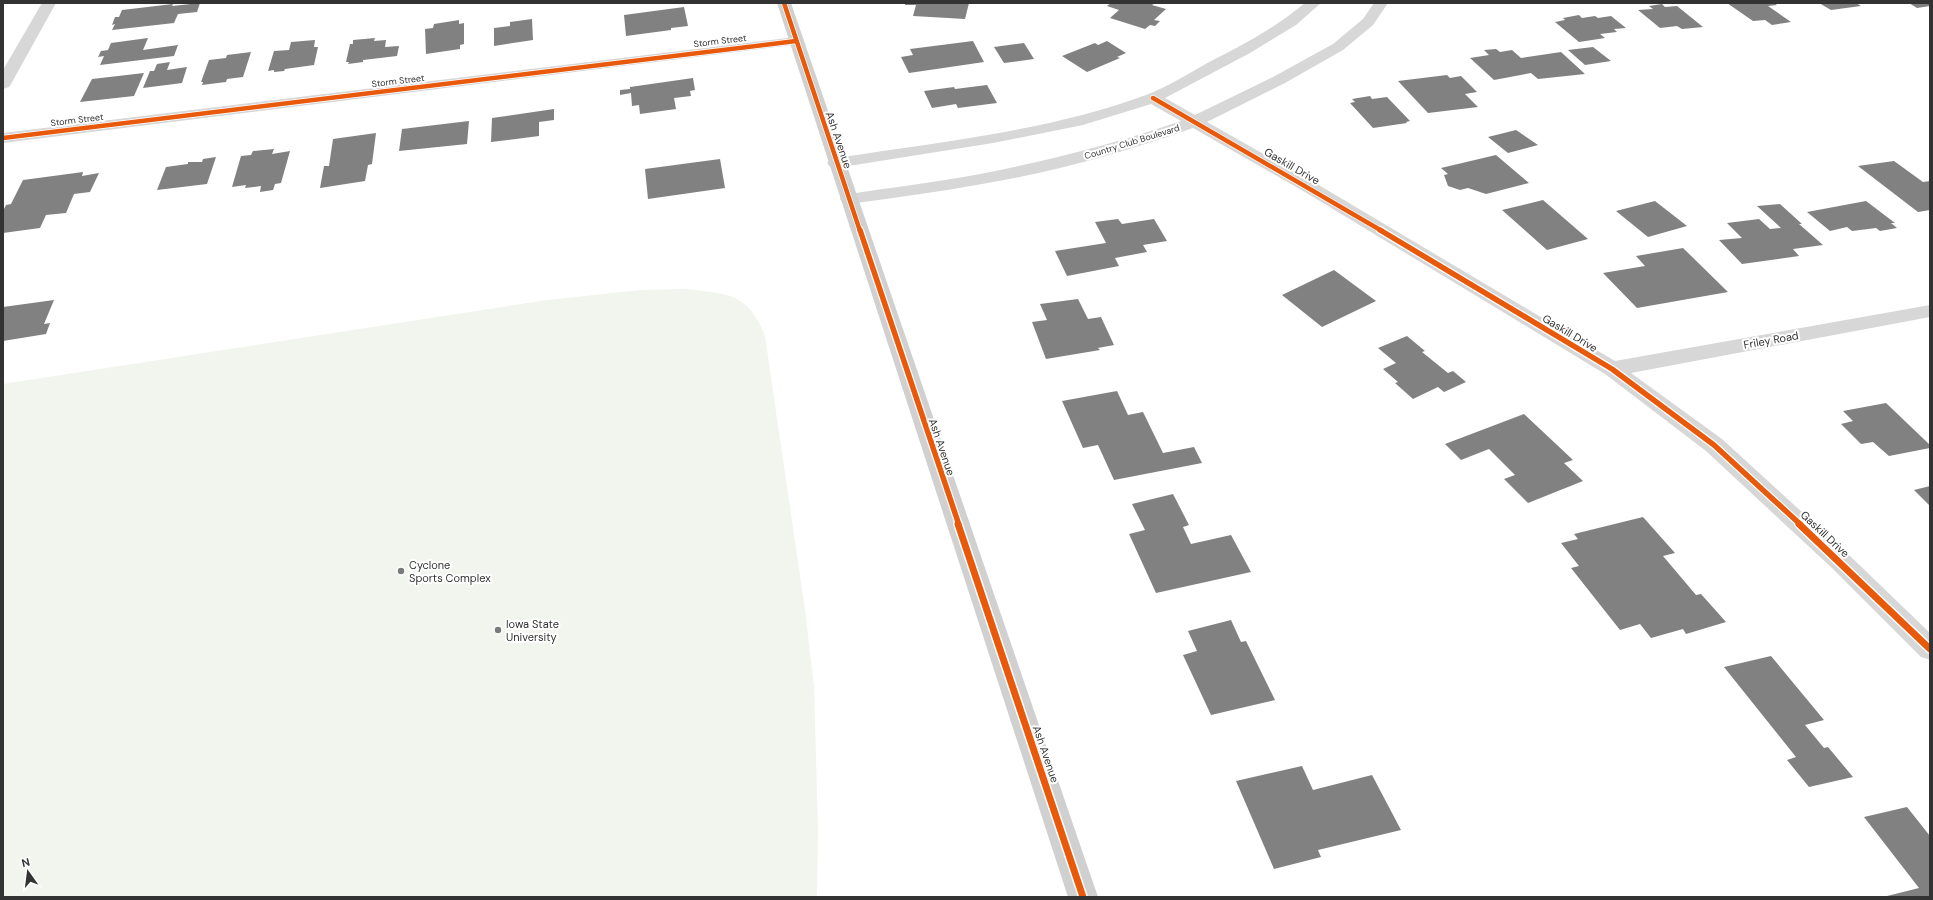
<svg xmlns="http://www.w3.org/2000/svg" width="1933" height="900" font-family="'DM Sans',sans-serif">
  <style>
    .green { fill: #f1f5ed }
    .building { fill: #818181 }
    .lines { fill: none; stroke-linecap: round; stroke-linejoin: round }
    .street { fill: #d7d7d7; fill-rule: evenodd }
    .secondary { fill: #d0d0d0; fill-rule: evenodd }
    .cycleway-far2-casing { stroke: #fff; stroke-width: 6 }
    .cycleway-far1-casing { stroke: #fff; stroke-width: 8 }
    .cycleway-casing { stroke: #fff; stroke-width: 10 }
    .cycleway-far2 { stroke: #e8590c; stroke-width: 4.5 }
    .cycleway-far1 { stroke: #e8590c; stroke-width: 5.5 }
    .cycleway { stroke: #e8590c; stroke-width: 7 }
    .poi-dot { fill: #7a7a7a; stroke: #fff; stroke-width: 1.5 }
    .labels { text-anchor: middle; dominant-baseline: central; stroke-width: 4; stroke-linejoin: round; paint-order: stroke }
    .far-street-label { font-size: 9px; fill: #333; stroke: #fff }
    .street-label { font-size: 11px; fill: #333; stroke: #fff }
    .poi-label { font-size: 11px; fill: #333; stroke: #fff; text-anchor: start }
  </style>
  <rect width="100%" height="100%" fill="#fff"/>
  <path class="green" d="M685,289C727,294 748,292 765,336L805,610L814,687L818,830L817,897H3V384L547,300L641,290Z"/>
  <g class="building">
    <path d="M200,3L197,12L178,14L174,23L112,30L115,24L112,25L115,17H119L122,10L173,4L172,6Z"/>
    <path d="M905,3H969L965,19L913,16L916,5H905Z"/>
    <path d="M1111,3H1155L1152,5L1166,9L1154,20L1160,21L1155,26L1150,25L1145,29L1110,18L1119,10L1107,6Z"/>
    <path d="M1727,3H1774L1777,5L1768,6L1791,22L1772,25L1765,20L1753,21Z"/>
    <path d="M1819,3H1856L1861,6L1831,10Z"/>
    <path d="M1909,3H1930V6L1917,8Z"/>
    <path d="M1662,4L1665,7L1677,6L1703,27L1682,29L1677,26L1660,28L1638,10L1653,9L1649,6Z"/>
    <path d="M684,7L688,26L671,28V30L626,36L624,15Z"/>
    <path d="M1579,15L1582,18L1595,16L1598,18L1611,16L1626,28L1614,29L1617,32L1600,34L1605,38L1579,42L1555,22L1565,20L1563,18Z"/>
    <path d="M532,19L533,40L494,46V28L510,26V22Z"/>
    <path d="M459,20V24L464,23V44L460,45V49L426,54L425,29L433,28L434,24Z"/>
    <path d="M148,38L143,50L178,45L174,56L100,65L104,56L98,57L101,51L108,50L111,43Z"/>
    <path d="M375,38L374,41L386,40L385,47L399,46L397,56L363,60V62L348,64L349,62H346L350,44H353V40Z"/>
    <path d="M315,40L314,47H318L314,65L285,69L284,71L274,72V70L268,71L274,51L289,50L291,42Z"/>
    <path d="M973,41L984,62L909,73L901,57L913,55L910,49Z"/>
    <path d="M1107,41L1126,53L1117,57L1120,58L1087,72L1062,56L1095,43L1098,45Z"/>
    <path d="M1024,43L1034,59L1004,63L994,47Z"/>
    <path d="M1593,47L1611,61L1585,65L1568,50Z"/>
    <path d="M1496,49L1500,52L1512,50L1521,58L1561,52L1585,74L1538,79L1531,73L1494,80L1470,58L1489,55L1484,50Z"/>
    <path d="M251,52L243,77L227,79L226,82L202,85L203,82H201L209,60L226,58L227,55Z"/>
    <path d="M170,62L167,70L187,67L182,83L143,88L150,71H154L157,64Z"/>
    <path d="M144,73L134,96L80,102L92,79Z"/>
    <path d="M1447,75L1450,78L1461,76L1477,92L1465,94L1478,107L1428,113L1398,81Z"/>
    <path d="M693,78L695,90L690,91L691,96L674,98L676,109L640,114L639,105L632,106L631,93L620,95V90L630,89V87Z"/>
    <path d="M987,85L997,103L958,108L956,104L932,108L924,91L954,87L955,89Z"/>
    <path d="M1370,96L1372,99L1387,97L1410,121L1406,122L1407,123L1373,128L1350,103L1355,102L1352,99Z"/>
    <path d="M554,109V120L539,122V136L491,142L492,118Z"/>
    <path d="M469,121L467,144L399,151L402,129Z"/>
    <path d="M1516,130L1538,145L1508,153L1488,137Z"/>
    <path d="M376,133L372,164L368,165L365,181L320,188L324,166H329L333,139Z"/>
    <path d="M274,149L272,154L290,151L281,183L275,184L273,190L260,192L261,186L245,188L246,185L232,187L241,156L251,155L253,151Z"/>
    <path d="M1496,155L1529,183L1486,194L1468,188L1460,190L1448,186L1444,175L1448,174L1441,168Z"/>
    <path d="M216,157L207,184L157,190L166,167L188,164V162H202L203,159Z"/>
    <path d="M720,159L725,188L648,199L645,169Z"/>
    <path d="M1894,161L1923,182L1930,181V210L1918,212L1858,166Z"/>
    <path d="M83,172L82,176L99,173L90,192L74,194L66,213L46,215L40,228L3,233V211L6,205L11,204L23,180Z"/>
    <path d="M1543,200L1588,239L1547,250L1502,210Z"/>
    <path d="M1655,201L1687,226L1648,237L1616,211Z"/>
    <path d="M1866,201L1895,223H1891L1897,228L1880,231L1876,228L1852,231L1847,227L1830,231L1807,212Z"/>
    <path d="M1780,204L1802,224H1799L1823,245L1793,249L1799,256L1742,264L1719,240L1742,238L1727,223L1759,219L1770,229L1781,228L1757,206Z"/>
    <path d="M1118,219L1122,224L1154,219L1167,241L1143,245L1147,252L1115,258L1119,266L1067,276L1055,251L1106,243L1095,222Z"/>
    <path d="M1683,248L1728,292L1637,308L1603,273L1645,266L1636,256Z"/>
    <path d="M1334,270L1376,301L1322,327L1282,295Z"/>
    <path d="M1078,299L1088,319L1101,317L1114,345L1098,348L1100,350L1046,359L1032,322L1047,320L1040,304Z"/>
    <path d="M54,300L44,324L50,323L46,334L3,341V307Z"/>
    <path d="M1407,336L1425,351L1422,352L1448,373L1453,371L1466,382L1444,392L1438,387L1413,399L1395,383L1398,382L1383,369L1396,363L1378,348Z"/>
    <path d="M1117,391L1128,415L1143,412L1163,453L1194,447L1202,463L1114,480L1098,445L1083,448L1062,401Z"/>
    <path d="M1886,403L1930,445V448L1889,456L1873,442L1861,444L1841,424L1853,421L1843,411Z"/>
    <path d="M1524,414L1573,460L1564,463L1583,481L1528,503L1504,479L1515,475L1489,449L1461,460L1445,444Z"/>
    <path d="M1930,486V506L1914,490Z"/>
    <path d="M1173,494L1189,525L1183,527L1191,544L1231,535L1251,572L1156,593L1129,534L1145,530L1132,504Z"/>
    <path d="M1643,517L1675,553L1663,556L1696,595L1701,594L1726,622L1686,634L1683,629L1651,638L1640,624L1620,630L1571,568L1579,566L1561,543L1578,539L1574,534Z"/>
    <path d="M1231,620L1241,642L1246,641L1275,700L1211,715L1183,655L1197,651L1188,631Z"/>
    <path d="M1771,656L1824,720L1805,725L1824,748L1828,747L1853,777L1809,787L1787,760L1796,757L1724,667Z"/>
    <path d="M1302,766L1313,790L1372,775L1401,830L1318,850L1321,857L1274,869L1236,781Z"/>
    <path d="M1907,807L1930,836V897H1883L1919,888L1864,817Z"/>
  </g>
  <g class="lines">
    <g class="street">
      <path d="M42,3H56L11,84L9,87L3,89V70Z"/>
      <path d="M1305,3H1321L1296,25L1250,53L1165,98L1195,115L1273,77L1333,44L1363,19L1374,3H1388L1373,25L1343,50L1285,83L1207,122L1317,184L1615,361L1930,305V317L1631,373L1722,439L1849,555L1930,633V660L1921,657L1833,569L1706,451L1605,374L1305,192L1193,128C1125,152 1054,172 982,184C938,192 893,198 849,204L843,203L840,199L843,195L849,194C894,187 940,182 985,173C1051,160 1117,143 1181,121L1151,104L1083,125L993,143L836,168L830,167L827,163L830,159L836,158C939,142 1049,131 1146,95C1169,86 1191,72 1213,60C1246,44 1277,26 1305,3Z"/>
      <path d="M796,37L801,38L803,41L801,44L3,143V133Z"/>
    </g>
    <path class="secondary" d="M777,3H791L1098,897H1068Z"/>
    <g class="cycleway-far2-casing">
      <g id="cycleway-far2">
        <path d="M784,3L860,231"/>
        <path d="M1153,98L1382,231"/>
        <path d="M3,138L796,41"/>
      </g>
    </g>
    <g class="cycleway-far1-casing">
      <g id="cycleway-far1">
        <path d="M860,230L959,525"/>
        <path d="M1380,230L1612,369L1714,445L1801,525"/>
      </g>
    </g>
    <g class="cycleway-casing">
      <g id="cycleway">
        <path d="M958,524L1083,897"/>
        <path d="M1799,524L1930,649"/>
      </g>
    </g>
    <use href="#cycleway-far2" class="cycleway-far2"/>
    <use href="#cycleway-far1" class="cycleway-far1"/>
    <use href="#cycleway" class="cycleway"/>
  </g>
  <g class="poi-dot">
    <circle cx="401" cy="571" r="4"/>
    <circle cx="498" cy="630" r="4"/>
  </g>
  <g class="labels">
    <g class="far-street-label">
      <text transform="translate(720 41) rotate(-7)">Storm Street</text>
      <text transform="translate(398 81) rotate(-7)">Storm Street</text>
      <text transform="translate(77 120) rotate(-7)">Storm Street</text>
      <text transform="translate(1132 142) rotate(-17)">Country Club Boulevard</text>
    </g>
    <g class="street-label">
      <text transform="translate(839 140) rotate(71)">Ash Avenue</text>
      <text transform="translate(1292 166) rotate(30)">Gaskill Drive</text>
      <text transform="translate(1570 333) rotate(31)">Gaskill Drive</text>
      <text transform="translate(1771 340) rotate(-10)">Friley Road</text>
      <text transform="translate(942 447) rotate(71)">Ash Avenue</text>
      <text transform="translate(1825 534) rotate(43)">Gaskill Drive</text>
      <text transform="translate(1046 754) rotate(71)">Ash Avenue</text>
    </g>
    <g class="poi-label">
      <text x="409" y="565">Cyclone<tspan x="409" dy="13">Sports Complex</tspan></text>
      <text x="506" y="624">Iowa State<tspan x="506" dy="13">University</tspan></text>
    </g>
  </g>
  <rect width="1933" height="900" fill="none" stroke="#333333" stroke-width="8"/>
  <g transform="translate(28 872) rotate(346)" stroke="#ffffff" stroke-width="3" paint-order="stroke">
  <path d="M0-3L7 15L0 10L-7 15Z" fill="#333333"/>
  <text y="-6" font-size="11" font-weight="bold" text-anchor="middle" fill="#333333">N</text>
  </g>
</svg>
